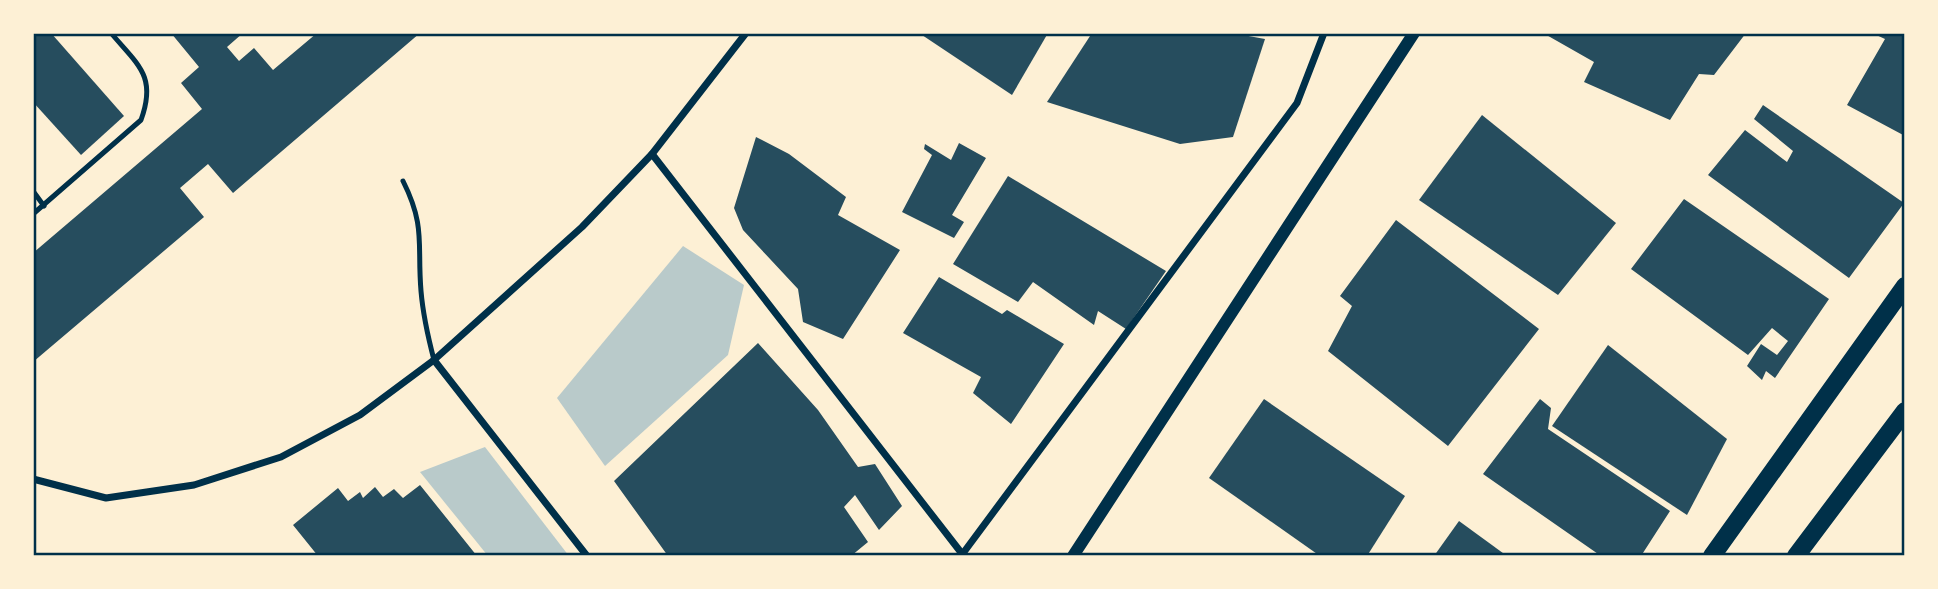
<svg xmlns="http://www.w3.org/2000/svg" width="1938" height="589" font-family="'Golos Text',sans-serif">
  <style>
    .green { fill: #b9caca }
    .building { fill: #264d5e }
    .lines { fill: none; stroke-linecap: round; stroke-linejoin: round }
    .service { stroke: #003049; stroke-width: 5 }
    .minor { stroke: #003049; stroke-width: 7 }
    .tertiary { stroke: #003049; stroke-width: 12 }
    .primary { stroke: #003049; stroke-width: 18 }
    .neatline { fill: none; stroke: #003049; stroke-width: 2.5 }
  </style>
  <rect width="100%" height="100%" fill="#fdf0d5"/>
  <g class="green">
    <path d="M683,246L744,285L728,355L605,466L557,398Z"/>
    <path d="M485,447L569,556H488L420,472Z"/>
  </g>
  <g class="building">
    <path d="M33,33H51L124,116L81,155L33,102Z"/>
    <path d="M171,33H243L227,47L239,61L254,48L273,70L317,33H420L233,193L208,164L180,188L204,217L33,362V253L202,109L181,83L199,67Z"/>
    <path d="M919,33H1048L1012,95Z"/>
    <path d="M1092,33H1232L1265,39L1233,137L1180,144L1047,102Z"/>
    <path d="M1543,33H1746L1714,75L1699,74L1670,120L1584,82L1594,62Z"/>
    <path d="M1872,33H1905V136L1847,105L1885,39Z"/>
    <path d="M1763,105L1904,203L1849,278L1708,175L1745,130L1787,162L1793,151L1754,119Z"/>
    <path d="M1482,115L1616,223L1558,295L1419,200Z"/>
    <path d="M756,137L789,154L846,197L838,215L900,250L843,339L803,322L798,289L743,230L734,208Z"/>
    <path d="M959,143L986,158L952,215L964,222L954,238L902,212L932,155L924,149L925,144L951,160Z"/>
    <path d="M1008,176L1166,271L1126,329L1098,311L1094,325L1033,282L1018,302L953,264Z"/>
    <path d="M1684,199L1829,299L1775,378L1766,371L1762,380L1747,366L1761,344L1777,355L1788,341L1772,328L1748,355L1631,269Z"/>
    <path d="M1396,220L1539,329L1448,446L1328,351L1352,306L1340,296Z"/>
    <path d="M939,277L1002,314L1007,310L1064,344L1011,424L973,393L981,377L903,333Z"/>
    <path d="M758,343L818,410L858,467L875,464L902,506L879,530L855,495L844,507L868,542L851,556H668L614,481Z"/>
    <path d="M1608,345L1727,439L1687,515L1552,426Z"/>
    <path d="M1264,399L1405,496L1367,556H1320L1209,478Z"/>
    <path d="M1540,399L1551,408L1548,429L1670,511L1641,556H1601L1483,474Z"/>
    <path d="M420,485L477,556H318L293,525L338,488L348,501L360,492L363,498L375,487L383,497L394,489L403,498Z"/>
    <path d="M1459,521L1507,556H1434Z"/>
  </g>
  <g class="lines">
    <g class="service">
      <path d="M403,181C426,227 417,244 421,291C423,315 428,337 434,360"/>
      <path d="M33,191L44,206"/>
      <path d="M33,214L141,120C157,76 138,65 111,33"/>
    </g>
    <g class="minor">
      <path d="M652,154L963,555"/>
      <path d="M434,360L587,556"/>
      <path d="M33,479L106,498L194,485L281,457L360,415L434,360L582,227L652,154L746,33"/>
      <path d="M961,556L1297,103L1324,33"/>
    </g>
    <path class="tertiary" d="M1073,556L1414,33"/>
    <g class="primary">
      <path d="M1712,556L1905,286"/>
      <path d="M1796,556L1905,411"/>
    </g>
  </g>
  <rect width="1938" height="589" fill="none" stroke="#fdf0d5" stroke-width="70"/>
  <rect x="35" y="35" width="1868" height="519" class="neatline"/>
</svg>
